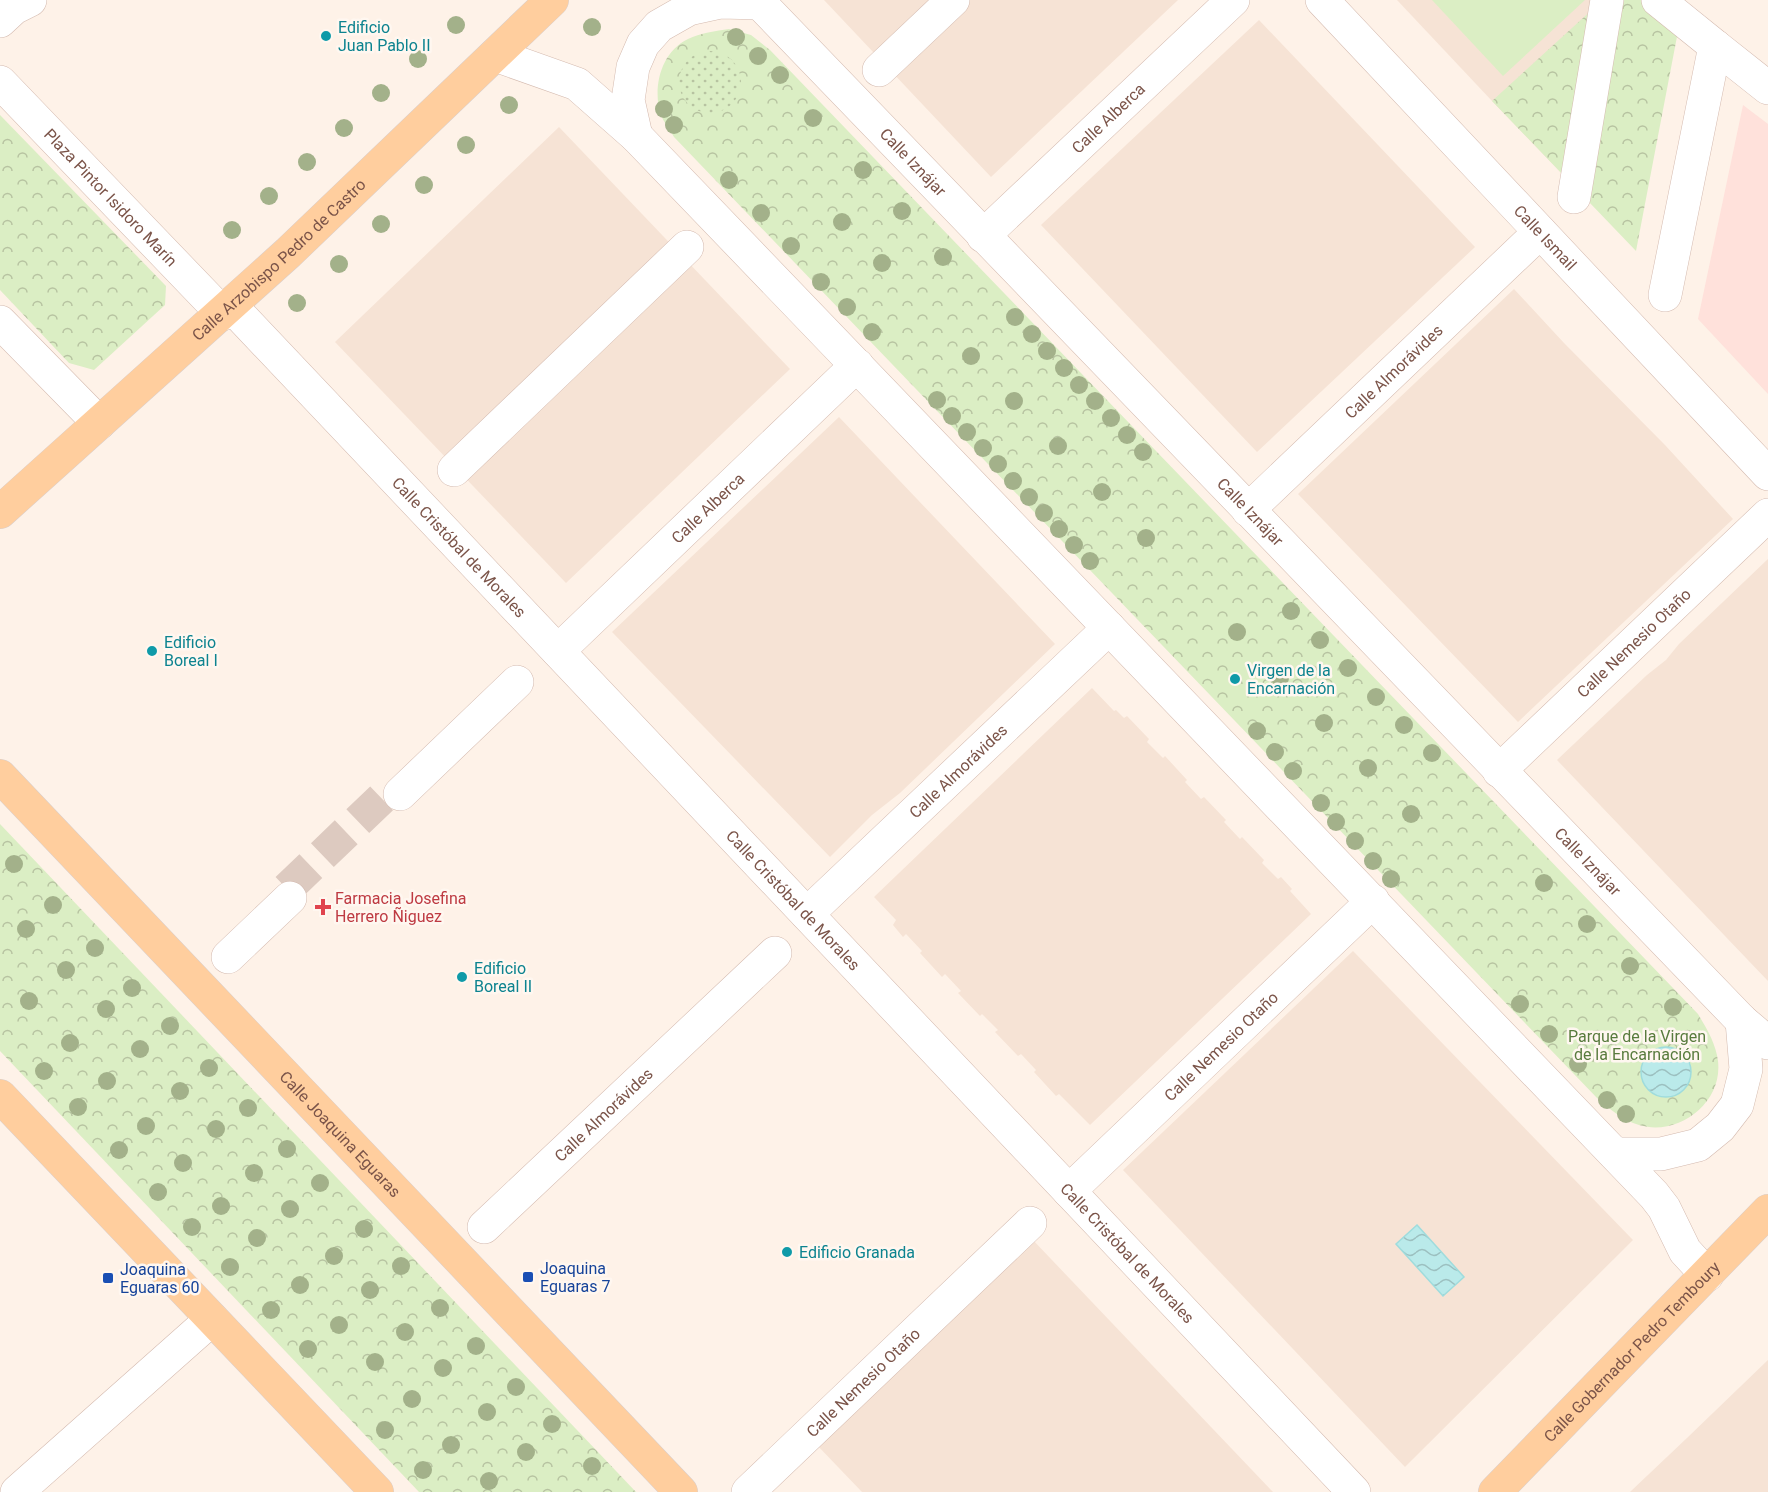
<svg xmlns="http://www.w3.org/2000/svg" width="1768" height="1492" font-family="Roboto,sans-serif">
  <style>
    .residential { fill: #f6e3d5 }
    .commercial { fill: #ffe1db }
    .grass { fill: #dbeec4 }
    .forest { fill: url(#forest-crowns) }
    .garden { fill: url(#garden-dots) }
    .water { fill: url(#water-waves); stroke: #9fdcdd; stroke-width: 1.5 }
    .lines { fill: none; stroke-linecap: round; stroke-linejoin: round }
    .minor-tunnel { stroke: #ddcac0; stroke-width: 33; stroke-dasharray: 33 16; stroke-linecap: butt }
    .minor-casing { stroke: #d4baaf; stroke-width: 34 }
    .major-casing { stroke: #dacfcc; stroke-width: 34 }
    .minor { stroke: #fff; stroke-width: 33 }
    .major { stroke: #ffce9e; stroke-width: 33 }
    .tree { fill: #a3b18a }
    .culture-dot { fill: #0f9aa8; stroke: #fff7f0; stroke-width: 2 }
    .health-dot { fill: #e0444e; stroke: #fff7f0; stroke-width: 2 }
    .transit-dot { fill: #1a4fb4; stroke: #fff7f0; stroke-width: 2 }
    .labels { text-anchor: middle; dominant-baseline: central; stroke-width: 5; stroke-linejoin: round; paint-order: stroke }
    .culture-label { font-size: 16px; fill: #0d838f; stroke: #fff7f0; text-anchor: start }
    .street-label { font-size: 16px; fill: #7b5449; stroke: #fff7f0 }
    .health-label { font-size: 16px; fill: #be3a42; stroke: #fff7f0; text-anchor: start }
    .park-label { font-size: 16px; fill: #587b3d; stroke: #fff7f0 }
    .transit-label { font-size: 16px; fill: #164399; stroke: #fff7f0; text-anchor: start }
  </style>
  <defs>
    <pattern id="forest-crowns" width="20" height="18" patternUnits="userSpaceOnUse" patternTransform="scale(1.5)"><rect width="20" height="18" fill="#dbeec4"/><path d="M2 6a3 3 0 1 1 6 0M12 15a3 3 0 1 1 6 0" fill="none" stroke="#b7c3a1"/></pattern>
    <pattern id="garden-dots" width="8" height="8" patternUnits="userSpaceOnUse" patternTransform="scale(1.5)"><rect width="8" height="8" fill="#dbeec4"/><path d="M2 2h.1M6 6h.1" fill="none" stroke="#b7c3a1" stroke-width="1.8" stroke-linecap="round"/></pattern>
    <pattern id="water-waves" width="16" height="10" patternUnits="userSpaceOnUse" patternTransform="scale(1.5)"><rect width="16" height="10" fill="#baeaea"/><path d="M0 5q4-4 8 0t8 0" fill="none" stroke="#9cc0c0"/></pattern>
  </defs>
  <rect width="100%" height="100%" fill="#fef2e8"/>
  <g class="residential">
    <path d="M824,0H1178L991,177Z"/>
    <path d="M1397,0H1596L1567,179L1492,101Z"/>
    <path d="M1259,20L1475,247L1257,452L1041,225Z"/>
    <path d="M559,127L790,369L566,583L335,342Z"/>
    <path d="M1514,289L1564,343L1665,445L1733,519L1518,722L1298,494Z"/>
    <path d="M839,417L1055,644L900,793L872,815L830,857L612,632Z"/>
    <path d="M1768,559V981L1557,760L1647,675L1666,660L1679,644Z"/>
    <path d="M1092,688L1114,711L1116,710L1124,718L1127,716L1149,739L1147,742L1163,758L1165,756L1187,780L1185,782L1201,799L1204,797L1226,820L1224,822L1240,839L1242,837L1264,860L1262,863L1278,879L1281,877L1292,889L1290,891L1311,914L1090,1125L1059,1094L1056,1096L1034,1072L1036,1070L1021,1054L1018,1056L995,1032L998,1030L982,1014L980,1016L958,993L961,991L945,974L942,977L920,953L922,951L906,934L903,937L893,925L896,920L874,897Z"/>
    <path d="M1353,951L1633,1240L1405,1467L1123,1170Z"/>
    <path d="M1031,1238L1273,1492H862L815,1443Z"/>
    <path d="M1768,1360V1492H1630L1687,1438Z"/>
  </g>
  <path class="commercial" d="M1743,105L1768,124V394L1698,319Z"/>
  <path class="grass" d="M1432,0H1585L1503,76Z"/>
  <g class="forest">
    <path d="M1596,0H1684L1636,251L1492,101L1595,7Z"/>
    <path d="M729,29L751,35L770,50L1698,1014C1707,1029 1716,1044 1718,1061C1723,1103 1678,1137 1639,1125C1623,1121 1609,1108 1597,1098L674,137C670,130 663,121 660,113C653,86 661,52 688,39C700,33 716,31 729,29Z"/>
    <path d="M0,115L166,286L165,305L94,370L69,363L0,290Z"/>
    <path d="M0,824L636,1492H419L0,1051Z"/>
  </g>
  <circle class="garden" cx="710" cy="82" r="31"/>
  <g class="water">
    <circle cx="1666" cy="1072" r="25"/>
    <path d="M1417,1225L1464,1277L1443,1296L1396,1244Z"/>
  </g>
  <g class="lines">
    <path class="minor-tunnel" d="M287,889L382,798"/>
    <g class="minor-casing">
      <g id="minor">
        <path id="s1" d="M757,0L1742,1021L1768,1043"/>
        <path id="s2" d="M1322,0L1768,474"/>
        <path d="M1658,0L1715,46L1665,295"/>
        <path d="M0,21L14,8L30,0"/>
        <path d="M1715,46L1768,88"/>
        <path d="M495,55L577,84L636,136L1654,1195L1664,1208L1685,1251L1707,1275"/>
        <path d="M879,70L953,0"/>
        <path id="s3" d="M0,82L223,314"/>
        <path d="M636,136L628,100L633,67L643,44L659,26L689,9L721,2L760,3"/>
        <path d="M1574,197L1607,0"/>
        <path id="s4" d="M983,236L1233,0"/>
        <path id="s5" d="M231,306L1354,1492"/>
        <path d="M0,322L99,423"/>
        <path d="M454,470L687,247"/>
        <path id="s6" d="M1248,510L1540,232"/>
        <path id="s7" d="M558,651L857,365"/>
        <path id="s8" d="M1499,771L1768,515"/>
        <path d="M400,794L517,682"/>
        <path id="s9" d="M807,914L1109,628"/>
        <path d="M228,957L290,898"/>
        <path d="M1615,1154H1661L1698,1145L1720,1127L1737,1105L1746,1069L1742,1021"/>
        <path id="s10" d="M1069,1191L1373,901"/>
        <path id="s11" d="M484,1227L775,953"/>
        <path d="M17,1492L212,1319"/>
        <path id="s12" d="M748,1492L1030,1223"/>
      </g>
    </g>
    <g class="major-casing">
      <g id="major">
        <path id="s13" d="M0,512L288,253L552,0"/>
        <path id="s14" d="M0,776L681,1492"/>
        <path d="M0,1096L377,1492"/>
        <path id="s15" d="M1495,1492L1768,1211"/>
      </g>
    </g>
    <use href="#minor" class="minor"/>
    <use href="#major" class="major"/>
  </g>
  <g class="tree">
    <circle cx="456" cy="25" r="9"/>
    <circle cx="592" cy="27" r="9"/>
    <circle cx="736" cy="37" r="9"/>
    <circle cx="758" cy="56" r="9"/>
    <circle cx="418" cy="59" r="9"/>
    <circle cx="780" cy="75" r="9"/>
    <circle cx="381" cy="93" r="9"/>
    <circle cx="509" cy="105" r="9"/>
    <circle cx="664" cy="109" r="9"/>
    <circle cx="813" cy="118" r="9"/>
    <circle cx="674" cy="125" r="9"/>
    <circle cx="344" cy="128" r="9"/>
    <circle cx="466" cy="145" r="9"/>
    <circle cx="307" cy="162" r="9"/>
    <circle cx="863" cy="170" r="9"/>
    <circle cx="729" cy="180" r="9"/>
    <circle cx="424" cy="185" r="9"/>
    <circle cx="269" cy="196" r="9"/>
    <circle cx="902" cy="211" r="9"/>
    <circle cx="761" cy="213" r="9"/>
    <circle cx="842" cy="222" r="9"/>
    <circle cx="381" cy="224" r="9"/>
    <circle cx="232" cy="230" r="9"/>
    <circle cx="791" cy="246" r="9"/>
    <circle cx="943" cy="257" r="9"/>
    <circle cx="882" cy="263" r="9"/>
    <circle cx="339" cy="264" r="9"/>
    <circle cx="821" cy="282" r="9"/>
    <circle cx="297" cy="303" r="9"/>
    <circle cx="847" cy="307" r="9"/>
    <circle cx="1015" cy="317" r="9"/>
    <circle cx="872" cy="332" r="9"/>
    <circle cx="1032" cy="334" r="9"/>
    <circle cx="1047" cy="351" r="9"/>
    <circle cx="971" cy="356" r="9"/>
    <circle cx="1064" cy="368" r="9"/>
    <circle cx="1079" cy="385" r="9"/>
    <circle cx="937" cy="400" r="9"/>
    <circle cx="1014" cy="401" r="9"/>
    <circle cx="1095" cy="401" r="9"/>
    <circle cx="952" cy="416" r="9"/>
    <circle cx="1111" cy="418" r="9"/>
    <circle cx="967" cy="432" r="9"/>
    <circle cx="1127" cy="435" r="9"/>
    <circle cx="1058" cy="446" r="9"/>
    <circle cx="983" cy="448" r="9"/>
    <circle cx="1143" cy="452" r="9"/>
    <circle cx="998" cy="464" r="9"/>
    <circle cx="1013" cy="481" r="9"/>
    <circle cx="1102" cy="492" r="9"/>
    <circle cx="1029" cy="497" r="9"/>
    <circle cx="1044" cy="513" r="9"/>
    <circle cx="1059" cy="529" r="9"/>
    <circle cx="1146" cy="538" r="9"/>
    <circle cx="1074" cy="545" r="9"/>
    <circle cx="1090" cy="561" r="9"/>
    <circle cx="1291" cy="611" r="9"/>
    <circle cx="1237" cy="632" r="9"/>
    <circle cx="1320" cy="640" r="9"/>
    <circle cx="1348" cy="668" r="9"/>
    <circle cx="1280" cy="678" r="9"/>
    <circle cx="1376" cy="697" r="9"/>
    <circle cx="1324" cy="723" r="9"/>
    <circle cx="1404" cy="725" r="9"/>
    <circle cx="1257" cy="731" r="9"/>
    <circle cx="1275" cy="752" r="9"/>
    <circle cx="1432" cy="753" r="9"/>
    <circle cx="1368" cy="768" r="9"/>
    <circle cx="1293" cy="771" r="9"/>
    <circle cx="1321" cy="803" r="9"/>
    <circle cx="1411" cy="814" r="9"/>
    <circle cx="1336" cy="822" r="9"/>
    <circle cx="1355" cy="841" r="9"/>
    <circle cx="1373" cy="861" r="9"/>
    <circle cx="14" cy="864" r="9"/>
    <circle cx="1391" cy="879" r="9"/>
    <circle cx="1544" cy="883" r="9"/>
    <circle cx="53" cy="905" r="9"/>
    <circle cx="1587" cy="924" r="9"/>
    <circle cx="26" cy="929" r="9"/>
    <circle cx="95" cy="948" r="9"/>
    <circle cx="1630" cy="966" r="9"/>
    <circle cx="66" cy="970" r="9"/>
    <circle cx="132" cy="988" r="9"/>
    <circle cx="29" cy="1001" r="9"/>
    <circle cx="1520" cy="1004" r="9"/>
    <circle cx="1673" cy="1007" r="9"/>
    <circle cx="106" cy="1009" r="9"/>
    <circle cx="170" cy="1026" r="9"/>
    <circle cx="1549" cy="1034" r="9"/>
    <circle cx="70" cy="1043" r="9"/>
    <circle cx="140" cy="1049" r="9"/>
    <circle cx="1578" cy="1064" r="9"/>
    <circle cx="209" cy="1068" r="9"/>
    <circle cx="44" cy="1071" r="9"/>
    <circle cx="107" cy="1081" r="9"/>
    <circle cx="180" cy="1091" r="9"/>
    <circle cx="1607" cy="1100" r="9"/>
    <circle cx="78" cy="1107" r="9"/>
    <circle cx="248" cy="1108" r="9"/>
    <circle cx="1626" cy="1114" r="9"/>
    <circle cx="146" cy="1126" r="9"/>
    <circle cx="216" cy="1129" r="9"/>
    <circle cx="287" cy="1149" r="9"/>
    <circle cx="119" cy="1150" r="9"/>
    <circle cx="183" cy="1163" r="9"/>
    <circle cx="254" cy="1173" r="9"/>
    <circle cx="320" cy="1183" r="9"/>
    <circle cx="158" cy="1192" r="9"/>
    <circle cx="221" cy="1206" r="9"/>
    <circle cx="290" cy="1209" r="9"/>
    <circle cx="192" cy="1227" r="9"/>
    <circle cx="364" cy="1229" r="9"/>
    <circle cx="257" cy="1238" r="9"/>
    <circle cx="334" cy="1256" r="9"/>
    <circle cx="401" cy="1266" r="9"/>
    <circle cx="230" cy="1267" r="9"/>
    <circle cx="300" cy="1285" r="9"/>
    <circle cx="370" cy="1290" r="9"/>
    <circle cx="440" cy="1308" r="9"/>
    <circle cx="271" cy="1310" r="9"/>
    <circle cx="339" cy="1325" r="9"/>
    <circle cx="405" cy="1332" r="9"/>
    <circle cx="476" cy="1346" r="9"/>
    <circle cx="308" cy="1349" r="9"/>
    <circle cx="375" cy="1362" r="9"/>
    <circle cx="443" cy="1368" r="9"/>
    <circle cx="516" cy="1387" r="9"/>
    <circle cx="412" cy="1399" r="9"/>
    <circle cx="487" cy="1412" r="9"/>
    <circle cx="552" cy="1424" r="9"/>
    <circle cx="385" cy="1430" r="9"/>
    <circle cx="451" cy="1445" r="9"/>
    <circle cx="526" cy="1452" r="9"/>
    <circle cx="592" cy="1466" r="9"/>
    <circle cx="423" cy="1470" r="9"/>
    <circle cx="489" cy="1481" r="9"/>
  </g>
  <g class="culture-dot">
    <circle cx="326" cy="36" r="6"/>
    <circle cx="152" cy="651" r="6"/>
    <circle cx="1235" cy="679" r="6"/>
    <circle cx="462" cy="977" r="6"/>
    <circle cx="787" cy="1252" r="6"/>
  </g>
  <path class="health-dot" d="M320 898h6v6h6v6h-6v6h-6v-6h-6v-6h6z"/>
  <g class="transit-dot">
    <rect x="522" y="1271" width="12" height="12" rx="3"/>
    <rect x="102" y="1272" width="12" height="12" rx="3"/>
  </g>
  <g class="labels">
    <g class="culture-label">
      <text x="338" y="27">Edificio<tspan x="338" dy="18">Juan Pablo II</tspan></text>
      <text x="164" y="642">Edificio<tspan x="164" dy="18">Boreal I</tspan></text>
      <text x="1247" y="670">Virgen de la<tspan x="1247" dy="18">Encarnación</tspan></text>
      <text x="474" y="968">Edificio<tspan x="474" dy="18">Boreal II</tspan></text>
      <text x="799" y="1252">Edificio Granada</text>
    </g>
    <g class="street-label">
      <text stroke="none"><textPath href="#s4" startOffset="172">Calle Alberca</textPath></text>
      <text stroke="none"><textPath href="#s1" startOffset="225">Calle Iznájar</textPath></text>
      <text stroke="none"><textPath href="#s3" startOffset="160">Plaza Pintor Isidoro Marín</textPath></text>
      <text stroke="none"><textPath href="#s2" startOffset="326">Calle Ismail</textPath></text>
      <text stroke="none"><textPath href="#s13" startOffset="376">Calle Arzobispo Pedro de Castro</textPath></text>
      <text stroke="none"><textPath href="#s6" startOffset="201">Calle Almorávides</textPath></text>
      <text stroke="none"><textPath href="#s7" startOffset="207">Calle Alberca</textPath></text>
      <text stroke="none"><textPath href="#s1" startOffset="711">Calle Iznájar</textPath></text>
      <text stroke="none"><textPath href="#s5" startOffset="332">Calle Cristóbal de Morales</textPath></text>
      <text stroke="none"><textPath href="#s8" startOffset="186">Calle Nemesio Otaño</textPath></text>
      <text stroke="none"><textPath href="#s9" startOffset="208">Calle Almorávides</textPath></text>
      <text stroke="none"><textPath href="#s1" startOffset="1197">Calle Iznájar</textPath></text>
      <text stroke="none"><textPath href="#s5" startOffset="818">Calle Cristóbal de Morales</textPath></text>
      <text stroke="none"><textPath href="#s10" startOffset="210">Calle Nemesio Otaño</textPath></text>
      <text stroke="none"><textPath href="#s11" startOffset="164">Calle Almorávides</textPath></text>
      <text stroke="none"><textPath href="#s14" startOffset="494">Calle Joaquina Eguaras</textPath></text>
      <text stroke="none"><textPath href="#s5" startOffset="1304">Calle Cristóbal de Morales</textPath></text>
      <text stroke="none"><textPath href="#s15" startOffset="196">Calle Gobernador Pedro Temboury</textPath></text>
      <text stroke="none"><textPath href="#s12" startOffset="159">Calle Nemesio Otaño</textPath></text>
    </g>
    <g class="health-label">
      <text x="335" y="898">Farmacia Josefina<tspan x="335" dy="18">Herrero Ñiguez</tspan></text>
    </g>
    <g class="park-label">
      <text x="1637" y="1036">Parque de la Virgen<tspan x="1637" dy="18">de la Encarnación</tspan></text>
    </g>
    <g class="transit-label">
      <text x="540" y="1268">Joaquina<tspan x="540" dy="18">Eguaras 7</tspan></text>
      <text x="120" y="1269">Joaquina<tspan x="120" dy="18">Eguaras 60</tspan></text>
    </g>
  </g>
</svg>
